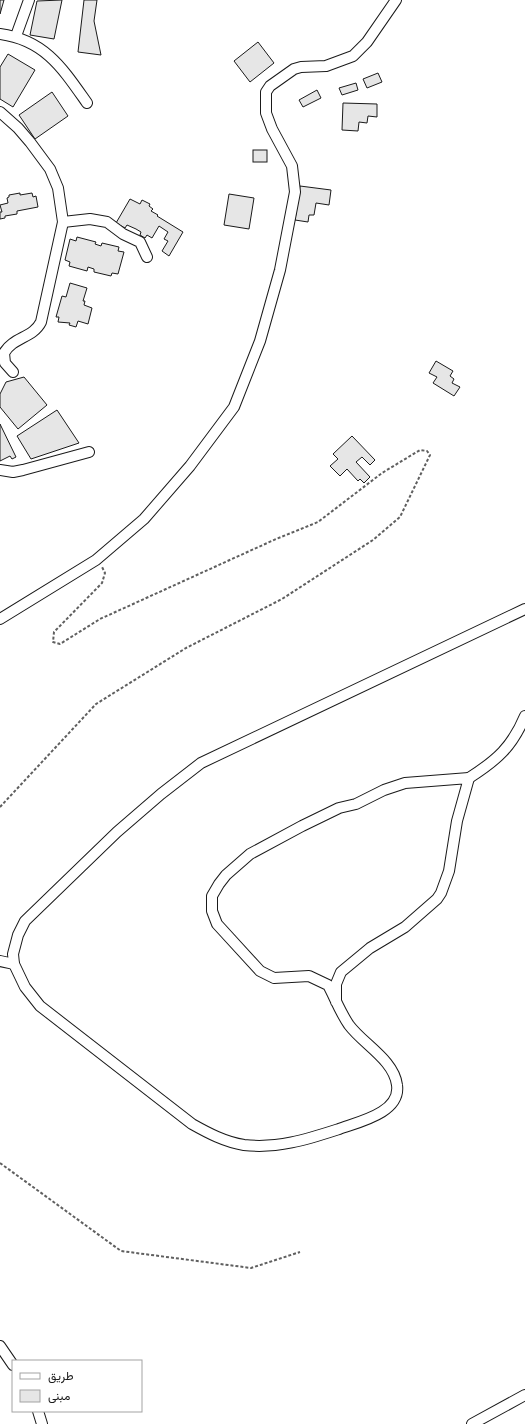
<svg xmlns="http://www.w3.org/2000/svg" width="525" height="1424" font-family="'Nunito Sans',Vazirmatn,sans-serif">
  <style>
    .building { fill: #e6e6e6; stroke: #1a1a1a }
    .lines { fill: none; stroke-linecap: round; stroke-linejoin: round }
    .minor-casing { stroke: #1a1a1a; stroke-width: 12 }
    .path { stroke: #5f5f5f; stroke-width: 2; stroke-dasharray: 3 2; stroke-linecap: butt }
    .minor { stroke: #fff; stroke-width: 10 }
  </style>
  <rect width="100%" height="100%" fill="#fff"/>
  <g class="building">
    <path d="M0,0H4L0,14Z"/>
    <path d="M62,0L54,39L30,35L37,1Z"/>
    <path d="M84,0H97L94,21L101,55L78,52Z"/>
    <path d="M258,42L274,63L250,82L234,61Z"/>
    <path d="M8,54L35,70L13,107L0,99V67Z"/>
    <path d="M378,73L382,82L367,88L363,79Z"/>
    <path d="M356,83L358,90L342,95L339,88Z"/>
    <path d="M317,90L321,98L303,107L299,100Z"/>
    <path d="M52,92L68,116L35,139L19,115Z"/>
    <path d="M343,103L377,104V117L368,116L367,123L359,122L358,131L342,130Z"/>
    <rect x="253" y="150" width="14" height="12"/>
    <path d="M300,186L331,190L329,205L316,203L314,215H309L308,222L295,220Z"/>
    <path d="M20,193V195L32,193L33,197L36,196L38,207L17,211V214L5,216V218L0,219V212H2L0,205L8,203L7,198L9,197V195Z"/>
    <path d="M229,194L254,198L249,229L224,225Z"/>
    <path d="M130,199L140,204L142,200L150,204L149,206L153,209L151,211L158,215L157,216L183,232L169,256L162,251L168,241L164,239L168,232L159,226L152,238L147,235L145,238L140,235L141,232L136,229L127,225L125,228L116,223Z"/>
    <path d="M77,237L96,242L95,244L101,246L102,243L119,247L118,251L124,252L118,274L112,273L111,276L94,272V269L88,267L87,271L69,266L70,262L65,260L70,239L76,241Z"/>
    <path d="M70,283L87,288L83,301H85L84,305L92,308L88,324L78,321L76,327L69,325L70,323L58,322L59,317H56L62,296L66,297Z"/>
    <path d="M436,361L453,371L450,376L454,379L452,383L460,387L454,396L433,383L437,377L429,373Z"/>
    <path d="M24,377L47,405L18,429L0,407V394L6,382Z"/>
    <path d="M57,410L79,443L31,459L17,436Z"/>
    <path d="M0,424L16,457L12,459L10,456L0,461Z"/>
    <path d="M352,436L375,460L370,465L362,457L356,462L370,477L364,483L360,479L358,481L347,469L340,476L330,466L338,459L333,454Z"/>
  </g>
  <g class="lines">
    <g class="minor-casing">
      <g id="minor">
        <path d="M0,34C45,40 63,69 87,103"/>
        <path d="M16,36L29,0"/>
        <path d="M0,112L18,128L30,142L50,169L58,188L63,222L41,322C33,338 13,337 4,353L5,363L13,372"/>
        <path d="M63,222L90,219L107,222L123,234L140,242L147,257"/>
        <path d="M0,470L13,472L23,470L89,452"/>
        <path d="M0,619L96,560L144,519L190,466L234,407L260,341L280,270L295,192L292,166L272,129L266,113V92L270,86L294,69L301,67L326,66L353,56L367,42L396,0"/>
        <path d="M469,778C497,760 512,747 525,716"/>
        <path d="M0,961L14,964"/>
        <path d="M336,1002V984L341,972L370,948L405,927L437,899L441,893L449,871L457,821L469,778L405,783L384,790L356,804L339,808L302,826L250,854L226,875L219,884L212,896V911L217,924L260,971L274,978L309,976L328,985C335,998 340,1012 349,1025C363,1044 394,1060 397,1085C401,1113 358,1122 339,1129C308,1139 278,1149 244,1145C225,1142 208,1133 192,1124L40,1006L25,987L14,964L13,954L18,935L25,921L117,832L161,794L201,763L525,609"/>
        <path d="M0,1346L13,1365"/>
        <path d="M38,1411L42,1424"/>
        <path d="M472,1424L525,1395"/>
      </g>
    </g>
    <g class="path">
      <path d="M0,807L96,704L186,648L282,599L373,540L400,517L430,455L427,451L420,450L382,473L318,522L276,539L100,619L60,644L53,642L54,632L102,583L105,573L102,567"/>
      <path d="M0,1163L121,1251L251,1268L300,1252"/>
    </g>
    <use href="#minor" class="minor"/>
  </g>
  <rect x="12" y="1360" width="130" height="52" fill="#ffffff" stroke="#a3a3a3"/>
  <rect x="20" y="1373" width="20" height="6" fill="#ffffff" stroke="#a3a3a3"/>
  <text x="48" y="1380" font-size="12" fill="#1a1a1a">طريق</text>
  <rect x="20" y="1390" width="20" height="12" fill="#e6e6e6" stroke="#a3a3a3"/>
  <text x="48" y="1400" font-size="12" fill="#1a1a1a">مبنى</text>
</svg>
